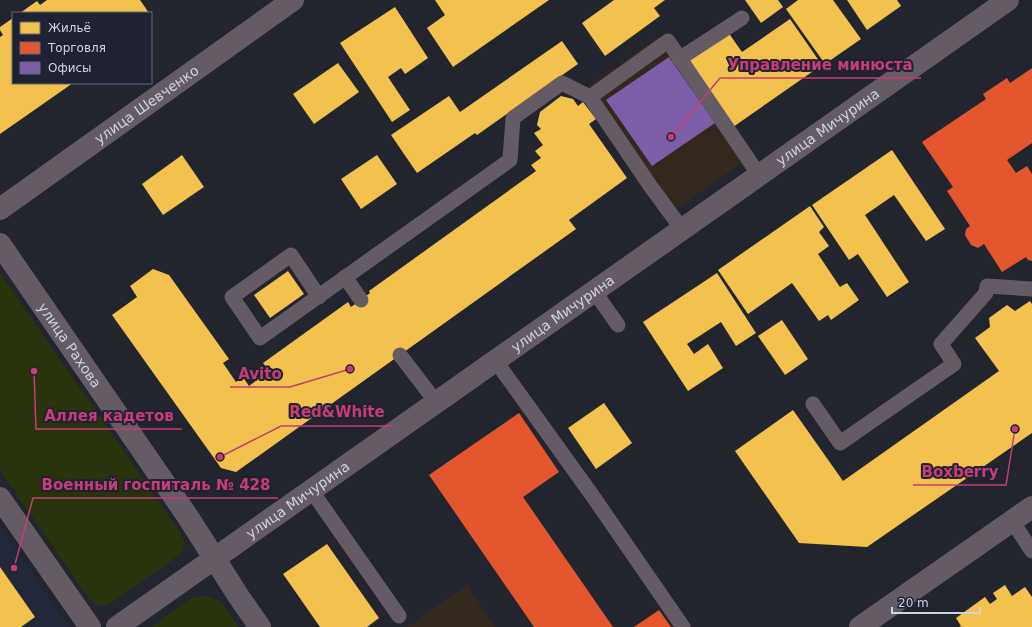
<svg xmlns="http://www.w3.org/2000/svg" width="1032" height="627" font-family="'DejaVu Sans',sans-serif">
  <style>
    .commercial { fill: #33281d }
    .built { fill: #23273a }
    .green { fill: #29340c }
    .homes { fill: #f2c14e }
    .shops { fill: #e4572e }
    .offices { fill: #7b5ea7 }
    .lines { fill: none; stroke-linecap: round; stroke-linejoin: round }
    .service { stroke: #655b64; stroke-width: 15 }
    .minor { stroke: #655b64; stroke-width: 22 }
    .tertiary { stroke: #655b64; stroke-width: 22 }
    .labels { text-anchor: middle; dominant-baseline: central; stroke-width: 4; stroke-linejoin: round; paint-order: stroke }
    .street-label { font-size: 14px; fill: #d1d3de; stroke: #1f2232 }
    .leader { fill: none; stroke: #c53d75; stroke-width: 1.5 }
    .callout-dot { fill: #c53d75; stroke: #1f2232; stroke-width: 1.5 }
    .callout-label { font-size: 15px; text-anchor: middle; font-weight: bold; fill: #c53d75; stroke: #1f2232; stroke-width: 4; stroke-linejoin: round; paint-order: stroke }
  </style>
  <rect width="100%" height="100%" fill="#23252e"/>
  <g class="commercial">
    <path d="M660,36L746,160L672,212L588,86Z"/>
    <path d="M467,585L495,627H407Z"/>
  </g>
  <path class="built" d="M0,527L65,622L68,627H0Z"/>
  <g class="green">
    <path d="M0,273L181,534L185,543L182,553L109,604C100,607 95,605 88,597L0,470Z"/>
    <path d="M203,596C223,598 228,612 238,627H152L193,597Z"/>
  </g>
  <g class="homes">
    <path d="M47,0H140L149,13H20L37,1L40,5Z"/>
    <path d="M435,0H549L453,67L427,28L445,15Z"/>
    <path d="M614,0H665L654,8L660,16L605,56L582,23Z"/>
    <path d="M745,0H778L783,7L761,23Z"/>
    <path d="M798,0H833L861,39L825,64L786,9Z"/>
    <path d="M847,0H897L901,6L867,30Z"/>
    <path d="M395,7L428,58L405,74L401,68L388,77L410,110L392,122L340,43Z"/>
    <path d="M13,18V83H73L0,134V37L3,35L0,30V27Z"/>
    <path d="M790,19L822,65L733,127L686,61L728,32L742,52Z"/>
    <path d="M562,41L578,64L477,135L475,133L417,173L391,135L449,96L460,112Z"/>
    <path d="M338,63L359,92L314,124L293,94Z"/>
    <path d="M561,96L573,99L578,106L583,102L596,119L589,124L627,178L569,220L576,229L236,472L221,468L112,315L137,297L130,286L153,269L169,275L229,359L223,363L236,382L243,377L249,386L269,371L263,363L348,302L351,307L361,300L370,293L369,291L536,171L531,165L541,158L535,151L543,145L534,133L541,129L537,125L540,112Z"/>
    <path d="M892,150L945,229L926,241L894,195L865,215L909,282L887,297L858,254L849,260L812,205Z"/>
    <path d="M182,155L204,187L163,215L142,184Z"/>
    <path d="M377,155L397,184L361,209L341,179Z"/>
    <path d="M810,206L824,227L819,232L829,246L818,254L840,287L847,283L859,300L831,320L828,315L819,321L792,283L748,314L718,270Z"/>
    <path d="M288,271L304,294L270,318L254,295Z"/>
    <path d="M717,273L756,333L736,346L721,322L687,344L694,354L708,344L723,368L688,391L643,322Z"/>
    <path d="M1030,301L1032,304V433L867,547L799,543L735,451L793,410L843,481L999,371L975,338L990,327L989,318L1007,305L1015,311Z"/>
    <path d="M782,320L808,359L785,375L758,336Z"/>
    <path d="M604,403L632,443L596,469L568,428Z"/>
    <path d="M327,544L379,618L367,627H320L283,574Z"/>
    <path d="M0,567L35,617L21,627H0Z"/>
    <path d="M1005,585L1012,596L1025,587L1032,597V627H959L961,626L956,618L985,597L990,604L997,599L993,593Z"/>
  </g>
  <g class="shops">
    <path d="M1032,68V143L1007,160L1016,173L1027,166L1032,174V261L1028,260L1026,257L1002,272L984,244L978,248L971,245L965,235L966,229L970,226L947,191L953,187L922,142L986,99L983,94L1007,78L1010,83Z"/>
    <path d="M519,413L559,472L523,497L613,627H534L429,475Z"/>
    <path d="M659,610L671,627H634Z"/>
  </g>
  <path class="offices" d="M669,57L715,123L652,166L606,100Z"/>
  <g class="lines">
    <g class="service">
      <path d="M679,59L742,18"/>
      <path d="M590,97L668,41L759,175"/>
      <path d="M345,277L361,300"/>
      <path d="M594,291L618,325"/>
      <path d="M319,297L291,255L232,297L260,338L510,160L513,118L562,83L590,97L651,187L682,229"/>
      <path d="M400,355L436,402"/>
      <path d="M495,360L592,495L683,627"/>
      <path d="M813,404L840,443L954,364L941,344L986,293L987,286L1032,289"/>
      <path d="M311,490L399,616"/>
      <path d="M1012,521L1032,551"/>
    </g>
    <g class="minor">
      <path id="s1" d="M0,209L293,0"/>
      <path id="s2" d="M0,244L188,517L239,597L260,627"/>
      <path d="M0,498L90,627"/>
      <path d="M860,627L1032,507"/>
    </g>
    <path class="tertiary" id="s3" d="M117,627L1008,0"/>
  </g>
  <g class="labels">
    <g class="street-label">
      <text stroke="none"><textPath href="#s1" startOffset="180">улица Шевченко</textPath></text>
      <text stroke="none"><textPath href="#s3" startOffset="869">улица Мичурина</textPath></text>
      <text stroke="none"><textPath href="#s3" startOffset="545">улица Мичурина</textPath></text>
      <text stroke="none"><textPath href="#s2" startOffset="123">улица Рахова</textPath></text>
      <text stroke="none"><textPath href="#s3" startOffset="221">улица Мичурина</textPath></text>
    </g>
  </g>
  <path class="leader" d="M671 137L720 78H921M350 369L290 387H230M220 457L281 426H393M34 371L36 429H182M1015 429L1006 485H913M14 568L33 498H278"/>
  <g class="callout-dot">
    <circle cx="671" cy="137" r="4"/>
    <circle cx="350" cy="369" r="4"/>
    <circle cx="220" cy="457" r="4"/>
    <circle cx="34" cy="371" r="4"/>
    <circle cx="1015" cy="429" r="4"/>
    <circle cx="14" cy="568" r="4"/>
  </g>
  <g class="callout-label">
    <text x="820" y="70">Управление минюста</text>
    <text x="260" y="379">Avito</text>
    <text x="337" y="417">Red&amp;White</text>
    <text x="109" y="421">Аллея кадетов</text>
    <text x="960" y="477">Boxberry</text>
    <text x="156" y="490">Военный госпиталь № 428</text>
  </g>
  <rect x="12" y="12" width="140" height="72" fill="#1f2232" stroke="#666977"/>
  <rect x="20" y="22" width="20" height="12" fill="#f2c14e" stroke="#666977"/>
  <text x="48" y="32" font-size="12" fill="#d1d3de">Жильё</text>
  <rect x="20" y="42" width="20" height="12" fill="#e4572e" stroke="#666977"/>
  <text x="48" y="52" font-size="12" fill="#d1d3de">Торговля</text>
  <rect x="20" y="62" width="20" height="12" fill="#7b5ea7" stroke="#666977"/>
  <text x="48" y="72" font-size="12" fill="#d1d3de">Офисы</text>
  <path d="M892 607v6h88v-6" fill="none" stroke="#d1d3de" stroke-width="2"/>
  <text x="898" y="607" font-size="12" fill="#d1d3de" stroke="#1f2232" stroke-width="3" paint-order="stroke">20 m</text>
</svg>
